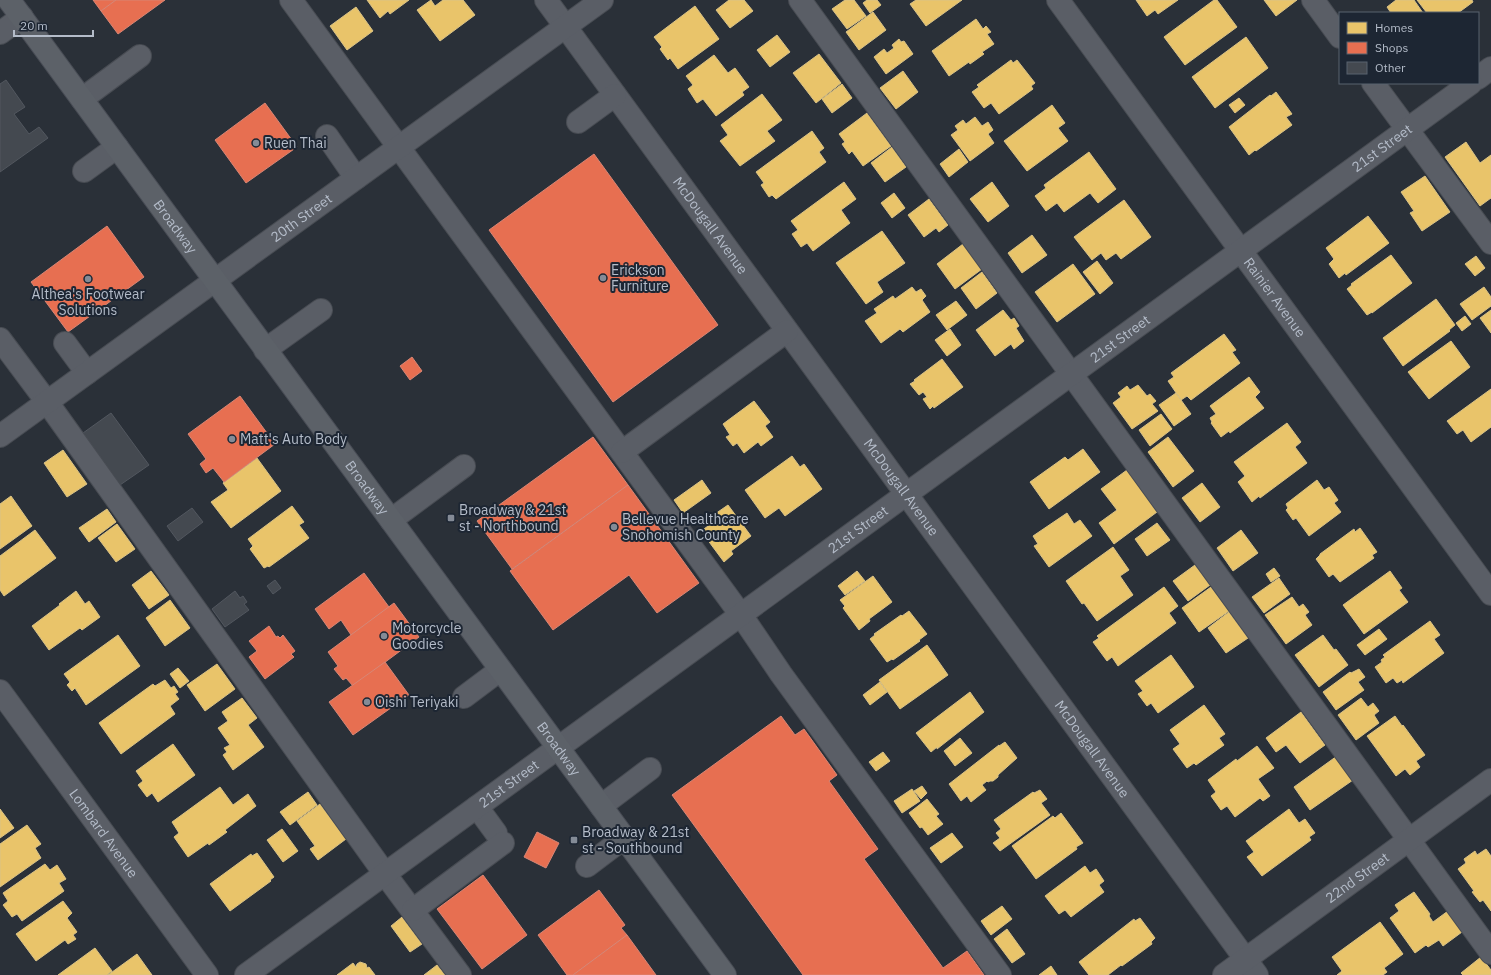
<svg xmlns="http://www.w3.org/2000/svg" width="1491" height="975" font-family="'IBM Plex Sans',sans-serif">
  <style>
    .homes { fill: #e9c46a; stroke: #d9c286 }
    .shops { fill: #e76f51; stroke: #d88675 }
    .building { fill: #444950; stroke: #52575f }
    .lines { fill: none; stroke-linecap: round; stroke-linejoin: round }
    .minor-casing { stroke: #484c53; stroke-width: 24 }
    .major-casing { stroke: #484c55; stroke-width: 24 }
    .minor { stroke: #5a5e66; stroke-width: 22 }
    .major { stroke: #5c6168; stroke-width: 22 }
    .poi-dot { fill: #848b96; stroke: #1d2633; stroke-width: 1.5 }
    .labels { text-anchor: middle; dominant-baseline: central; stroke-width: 4; stroke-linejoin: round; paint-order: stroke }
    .poi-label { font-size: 14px; fill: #b4bcc9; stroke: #1d2633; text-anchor: start }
    .street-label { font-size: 14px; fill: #b4bcc9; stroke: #1d2633 }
  </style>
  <rect width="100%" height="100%" fill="#2a3038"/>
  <g class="homes">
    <path d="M367,0H409L390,14L388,11L380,18Z"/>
    <path d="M431,0L435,6L443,0H463L475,15L440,41L417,10Z"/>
    <path d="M729,0H744L753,11L730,28L716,10Z"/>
    <path d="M845,0H854L866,16L847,29L832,9Z"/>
    <path d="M867,0H877L881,5L870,13L863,3Z"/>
    <path d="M916,0H962L926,26L910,4Z"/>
    <path d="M1136,0H1178L1158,14L1155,10L1147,16Z"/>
    <path d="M1214,0H1217L1237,27L1185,65L1164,37Z"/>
    <path d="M1264,0H1297L1276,16Z"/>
    <path d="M1396,0H1414L1423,13H1391L1387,7Z"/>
    <path d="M1417,0H1472L1473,2L1458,13H1427Z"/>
    <path d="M695,6L719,39L678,69L670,58L668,60L660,49L662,47L654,37Z"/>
    <path d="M356,7L373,31L347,50L330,26Z"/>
    <path d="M873,12L886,30L859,50L846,32Z"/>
    <path d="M976,19L983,29L986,26L991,32L987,34L994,44L982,52L984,54L970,64L969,62L949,76L932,51Z"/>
    <path d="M777,35L790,52L770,67L757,50Z"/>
    <path d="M1246,37L1268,68L1215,108L1192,77Z"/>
    <path d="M899,39L901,42L904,41L913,54L886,74L874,57L884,49L887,53L894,48L892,45Z"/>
    <path d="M819,54L841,83L816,103L793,73Z"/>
    <path d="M714,55L728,73L735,68L749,87L742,92L744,95L716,116L703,99L697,103L688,89L693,85L686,76Z"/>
    <path d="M1011,60L1013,63L1017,60L1035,83L1031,86L1033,89L999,114L991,103L984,108L972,92L979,87L977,85Z"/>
    <path d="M903,71L918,92L896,109L880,88Z"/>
    <path d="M842,84L852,98L832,113L822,99Z"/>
    <path d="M1276,92L1292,114L1286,117L1292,125L1256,151L1255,150L1249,155L1229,127L1270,95L1271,96Z"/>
    <path d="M762,94L782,120L767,131L775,141L740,166L720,141L728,135L721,125Z"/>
    <path d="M1239,98L1245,105L1235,113L1229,105Z"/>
    <path d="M1052,105L1065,123L1058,128L1068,141L1027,171L1004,141Z"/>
    <path d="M867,113L891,146L863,166L852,151L849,154L842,144L845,142L839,134Z"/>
    <path d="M975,117L982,126L988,122L993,130L988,134L994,143L970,161L951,135L958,130L955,126L963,120L966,124Z"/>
    <path d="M812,131L824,148L819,152L826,162L776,199L772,195L769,197L761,185L764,183L756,172Z"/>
    <path d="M1466,142L1480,163L1491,155V198L1480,206L1445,157Z"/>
    <path d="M892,147L906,167L885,182L871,163Z"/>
    <path d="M959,149L968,162L949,177L940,164Z"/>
    <path d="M1089,152L1116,189L1098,203L1090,193L1064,212L1057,203L1046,211L1035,196L1046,188L1044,185Z"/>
    <path d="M1425,176L1450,212L1422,231L1410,213L1414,211L1401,192Z"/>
    <path d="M844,182L856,199L841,210L850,223L813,251L807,243L801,247L792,234L798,230L791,221Z"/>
    <path d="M992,182L1009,206L988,222L970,199Z"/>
    <path d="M894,193L905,208L892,218L881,203Z"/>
    <path d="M929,199L948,225L939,232L936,228L924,237L908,215Z"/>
    <path d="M1124,200L1151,237L1121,259L1116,253L1106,260L1101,253L1092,260L1074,237Z"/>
    <path d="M1368,216L1389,243L1346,275L1345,273L1339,278L1329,264L1334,259L1326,248Z"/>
    <path d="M882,231L905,263L877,282L883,292L866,304L836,263Z"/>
    <path d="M1032,235L1047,255L1022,273L1008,253Z"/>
    <path d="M963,244L982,269L955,289L937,264Z"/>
    <path d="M1391,255L1412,283L1372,313V312L1367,315L1347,289L1352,285L1351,284Z"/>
    <path d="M1476,256L1485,268L1475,276L1465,264Z"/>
    <path d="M1097,261L1113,283L1100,294L1083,272Z"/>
    <path d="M1073,264L1095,294L1057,322L1035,292Z"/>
    <path d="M982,272L997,293L976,309L961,288Z"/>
    <path d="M912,287L916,292L921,289L926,296L922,300L930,312L903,332L900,329L881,343L865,321L877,313L874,309L893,296L895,299Z"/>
    <path d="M1484,287L1491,297V306L1472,320L1460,304Z"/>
    <path d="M1436,299L1455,325L1449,330L1450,331L1403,366L1383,338Z"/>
    <path d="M956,301L967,315L947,330L936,315Z"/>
    <path d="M1003,310L1011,320L1014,318L1019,326L1016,328L1024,341L1014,349L1011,344L995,356L976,330Z"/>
    <path d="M1491,310V333L1480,318Z"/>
    <path d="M1465,316L1471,324L1462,331L1456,323Z"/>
    <path d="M950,329L961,345L947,356L935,340Z"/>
    <path d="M1224,334L1236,350L1232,352L1240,363L1191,400L1187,396L1181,400L1168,381L1174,377L1171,373Z"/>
    <path d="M1451,341L1470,367L1429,399L1408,372Z"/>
    <path d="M942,359L963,387L934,408L933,406L930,409L923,399L927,397L923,392L919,395L910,384L915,381L914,380Z"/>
    <path d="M1249,377L1260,392L1255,397L1264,408L1230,433L1229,431L1221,437L1211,423L1212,422L1210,418L1216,414L1210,406Z"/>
    <path d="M1138,385L1147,396L1150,394L1156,401L1152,404L1158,411L1132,429L1113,403L1121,397L1118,393L1127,386L1130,390Z"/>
    <path d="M1491,389V427L1471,442L1463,430L1457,434L1447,421Z"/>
    <path d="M1176,393L1191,414L1174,426L1159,405Z"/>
    <path d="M754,401L770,422L765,426L773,437L761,446L758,442L744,453L737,443L733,446L726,437L730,435L723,424Z"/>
    <path d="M1161,414L1172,429L1150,446L1139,430Z"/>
    <path d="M1287,423L1301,442L1295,447L1307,463L1260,498L1259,496L1252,502L1238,482L1245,476L1234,462Z"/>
    <path d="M1168,437L1194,471L1173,487L1148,452Z"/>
    <path d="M1083,449L1100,472L1049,509L1030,482L1065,457L1068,460Z"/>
    <path d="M63,450L87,484L67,497L44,463Z"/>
    <path d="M792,456L800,467L804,464L822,489L785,516L779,508L765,518L745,490Z"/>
    <path d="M257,458L281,491L231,528L211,502L228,490L223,483Z"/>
    <path d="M1127,470L1157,512L1114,544L1099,523L1117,510L1101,489Z"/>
    <path d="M702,480L711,493L683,513L674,500Z"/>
    <path d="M1317,480L1324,490L1329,487L1338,500L1334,503L1341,512L1309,536L1296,518L1293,520L1286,510L1288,508L1286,504Z"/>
    <path d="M1202,483L1220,507L1200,522L1182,498Z"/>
    <path d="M11,496L32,526L0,549V504Z"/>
    <path d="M728,505L751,536L731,551L733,554L724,562L701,531L718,519L715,514Z"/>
    <path d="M292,506L304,522L299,525L309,538L269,567L268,566L264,568L250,549L253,546L248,539Z"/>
    <path d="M107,509L116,522L89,542L79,528Z"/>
    <path d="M1067,513L1074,524L1080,520L1092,536L1049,567L1034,546L1038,544L1033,536Z"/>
    <path d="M1157,523L1170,540L1147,556L1135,539Z"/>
    <path d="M117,524L135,549L116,562L98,538Z"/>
    <path d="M1360,528L1377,552L1372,555L1374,558L1340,582L1333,574L1329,577L1316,559L1320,555V554L1354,529L1355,532Z"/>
    <path d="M35,530L56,558L4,596L0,590V556Z"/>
    <path d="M1241,530L1258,553L1233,571L1217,548Z"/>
    <path d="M1113,547L1129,570L1120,576L1133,595L1097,621L1084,603L1082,604L1066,581Z"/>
    <path d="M1195,565L1210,585L1188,601L1173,581Z"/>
    <path d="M1274,568L1280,576L1271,582L1266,574Z"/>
    <path d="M151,571L169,595L149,609L132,585Z"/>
    <path d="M857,571L865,581L845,595L838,586Z"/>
    <path d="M1390,571L1402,588L1399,590L1408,602L1364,634L1343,605Z"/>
    <path d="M873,576L892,602L869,619L870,621L859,630L843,608L845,606L840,600Z"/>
    <path d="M1279,578L1290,594L1264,613L1252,597Z"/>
    <path d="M1164,587L1178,606L1169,613L1176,623L1118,666L1112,657L1107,661L1093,642L1099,638L1097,636Z"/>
    <path d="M1211,587L1229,611L1199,632L1182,608Z"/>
    <path d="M76,591L85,604L89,601L100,617L82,630L80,628L49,650L32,626L60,605L59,604Z"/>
    <path d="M1292,597L1299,607L1303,604L1309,612L1305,615L1312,625L1286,644L1265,615Z"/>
    <path d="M170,600L190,628L165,646L146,618Z"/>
    <path d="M909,611L927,634L919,640L920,641L893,660L892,659L887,662L870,639L875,635L874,634L901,615L902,616Z"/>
    <path d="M1229,612L1248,638L1226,653L1208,628Z"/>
    <path d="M1430,621L1440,635L1434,639L1444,653L1403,683L1402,680L1397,683L1393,678L1386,683L1375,667L1382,662L1381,660L1385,657L1383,655Z"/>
    <path d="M1379,629L1387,639L1365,655L1357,645Z"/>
    <path d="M118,635L140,666L86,705L75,688L72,691L67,685L70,682L64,674Z"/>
    <path d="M1323,635L1334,650L1336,649L1348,665L1319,687L1295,655Z"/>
    <path d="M927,645L948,675L900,709L879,680Z"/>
    <path d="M1171,655L1194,687L1158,713L1151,703L1147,706L1138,694L1143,691L1135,681Z"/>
    <path d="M217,664L235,689L205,711L187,685Z"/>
    <path d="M178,668L189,681L180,688L170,674Z"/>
    <path d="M1359,669L1365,677L1358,682L1364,690L1336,710L1323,692L1350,672L1351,673Z"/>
    <path d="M165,680L171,688L174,686L178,692L175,694L179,699L170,706L175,714L121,754L99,723L153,684L155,686Z"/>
    <path d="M880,682L887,692L870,705L863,695Z"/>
    <path d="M970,692L984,712L937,749V747L931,752L916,733Z"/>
    <path d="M242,698L257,718L248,725L264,747L233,770L223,755L227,752L224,748L230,745L218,728L228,721L222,712Z"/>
    <path d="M1361,698L1368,707L1373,703L1379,711L1374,715L1379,723L1356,740L1338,715Z"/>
    <path d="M1204,705L1225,734L1219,738L1224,745L1196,765L1194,763L1187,768L1173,749L1180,744L1170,730Z"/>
    <path d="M1301,712L1325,745L1300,763L1286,745L1276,752L1266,738Z"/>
    <path d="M1395,716L1402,726L1403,725L1425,755L1416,761L1420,767L1410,775L1405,769L1396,776L1367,736Z"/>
    <path d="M960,738L972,753L955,766L944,751Z"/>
    <path d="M1005,742L1017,758L998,775V777L993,781H990L988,782L987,781L982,785L986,790L971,802L967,796L961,801L949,784L999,745V746Z"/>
    <path d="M173,744L195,775L158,802L152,793L147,797L138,785L143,781L136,771Z"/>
    <path d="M1257,746L1274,768L1258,779L1270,796L1263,801L1260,798L1235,817L1227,806L1221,810L1211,796L1216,792L1208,780L1236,759L1237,761Z"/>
    <path d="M883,752L890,761L876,771L869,762Z"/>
    <path d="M1337,756L1353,780L1310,810L1294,787Z"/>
    <path d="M922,786L927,793L921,799L914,791Z"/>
    <path d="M220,787L233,805L248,794L256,806L225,830L227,832L209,845L208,843L188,857L174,837L179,833L172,822Z"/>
    <path d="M912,789L920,801L902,813L894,801Z"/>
    <path d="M1040,790L1047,799L1041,803L1050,815L1000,851L993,843L1000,838L996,833L1001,829L994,820L1033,792L1034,793Z"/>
    <path d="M308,792L317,805L290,825L280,812Z"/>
    <path d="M927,799L939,814L936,816L943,824L928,835L922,827L920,828L909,813Z"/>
    <path d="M320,804L346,839L318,860L310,849L315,846L297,821Z"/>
    <path d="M0,809L14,828L0,838Z"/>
    <path d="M1289,809L1299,823L1305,819L1315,833L1309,837L1311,840L1262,876L1247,857L1254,852L1246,841Z"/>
    <path d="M1061,813L1083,843L1076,847L1077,849L1036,879L1012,846L1053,816L1055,818Z"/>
    <path d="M27,825L41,844L35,848L41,858L0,887V844Z"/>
    <path d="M282,829L298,851L283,862L267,840Z"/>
    <path d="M952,833L963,847L941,863L930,848Z"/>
    <path d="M1486,849L1491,856V911L1483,900L1480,902L1472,892L1474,891L1458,869L1466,863L1464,859L1475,851L1477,855Z"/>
    <path d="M257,853L274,877L270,880L271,881L230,911L210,884L251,854L252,856Z"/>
    <path d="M45,864L50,870L57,865L66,879L59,883L64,891L22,921L17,914L12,917L3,905L8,901L3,893Z"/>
    <path d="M1085,866L1090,873L1096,869L1104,881L1099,885L1104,892L1071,917L1065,910L1059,914L1045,896Z"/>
    <path d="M1414,892L1430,914L1429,916L1433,922L1448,911L1462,932L1443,946L1439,940L1428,947L1426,945L1415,953L1390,918L1399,911L1395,905Z"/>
    <path d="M63,901L72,913L67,918L77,932L73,935L76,939L68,944L65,940L36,961L16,934Z"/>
    <path d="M1002,906L1012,919L991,935L981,921Z"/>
    <path d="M402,917L422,944L410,952L391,926Z"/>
    <path d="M1140,918L1155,938L1151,942L1152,944L1122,966L1121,965L1108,975H1089L1079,962L1134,919L1135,921Z"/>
    <path d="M1380,922L1403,954L1384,968L1387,972L1383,975H1337L1342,971L1332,957Z"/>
    <path d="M1007,929L1025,954L1012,963L994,939Z"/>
    <path d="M95,948L112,971L107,975H58Z"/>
    <path d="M137,954L152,975H108Z"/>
    <path d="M1481,957L1491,970V975H1463L1461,973Z"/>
    <path d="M360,962L366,964L367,968L369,967L375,975H337L353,963L356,967L357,964Z"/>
    <path d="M437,965L445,975H424Z"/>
    <path d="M1051,966L1057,975H1039Z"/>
  </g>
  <g class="shops">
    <path d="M93,0H116L101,11Z"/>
    <path d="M116,0H165L118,34L101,11Z"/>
    <path d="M265,103L297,147L246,183L215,140Z"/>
    <path d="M594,154L718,325L613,402L489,230Z"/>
    <path d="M107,226L144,277L68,332L31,282Z"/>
    <path d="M412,357L422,371L410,380L400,366Z"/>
    <path d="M240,396L275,444L224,482L213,468L206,473L200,464L206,459L188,434Z"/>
    <path d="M593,437L628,485L512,569L477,521Z"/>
    <path d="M628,485L699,583L657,613L629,575L553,630L510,571Z"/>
    <path d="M364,573L389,607L351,635L341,620L329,629L315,609Z"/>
    <path d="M394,603L419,637L353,686L346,678L343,680L334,669L338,666L328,652Z"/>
    <path d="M269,626L276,637L278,636L280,638L283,635L295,651L291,654L294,657L265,679L249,657L257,651L249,641Z"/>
    <path d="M385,662L409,695L353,735L329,702Z"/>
    <path d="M781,716L795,735L804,729L837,775L829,781L878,849L864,859L943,968L967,951L984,975H803L672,795Z"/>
    <path d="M537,832L559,843L546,868L524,857Z"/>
    <path d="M483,875L527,935L482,969L437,909Z"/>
    <path d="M599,890L625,925L621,928L627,935L573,975H567L538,935Z"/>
    <path d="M627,935L656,975H573Z"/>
  </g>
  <g class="building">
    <path d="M6,80L25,107L14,114L29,134L39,127L48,138L0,172V84Z"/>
    <path d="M111,413L149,465L120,485L83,433Z"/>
    <path d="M192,508L203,522L178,541L167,526Z"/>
    <path d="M275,580L281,588L273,594L267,586Z"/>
    <path d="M235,591L240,598L243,596L247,602L244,604L249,610L225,627L212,609Z"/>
  </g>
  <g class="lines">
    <g class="minor-casing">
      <g id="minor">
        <path d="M291,0L741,615L781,674L1000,975"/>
        <path id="s1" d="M546,0L1257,975"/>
        <path d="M800,0L1491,953"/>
        <path id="s2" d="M1058,0L1491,594"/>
        <path d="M1313,0L1340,37"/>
        <path d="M0,33L22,17"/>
        <path d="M1478,78L1491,68"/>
        <path d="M1373,83L1491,243"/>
        <path d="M82,99L140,56"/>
        <path d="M578,122L615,95"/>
        <path d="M327,136L356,178"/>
        <path d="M84,171L117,147"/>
        <path d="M0,339L47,402L385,874L460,975"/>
        <path d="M65,343L87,373"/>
        <path d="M265,350L321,310"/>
        <path id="s3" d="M0,436L602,0"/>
        <path d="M622,452L787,331"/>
        <path d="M391,520L464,466"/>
        <path id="s4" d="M0,691L207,975"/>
        <path d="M464,697L500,670"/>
        <path d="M601,806L650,769"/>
        <path d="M477,807L496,833"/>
        <path d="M587,866L624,838"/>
        <path d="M413,910L503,843"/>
        <path id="s5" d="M246,975L1471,83"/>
        <path id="s6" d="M1224,975L1491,780"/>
      </g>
    </g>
    <g class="major-casing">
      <g id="major">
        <path id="s7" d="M9,0L725,975"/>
      </g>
    </g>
    <use href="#minor" class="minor"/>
    <use href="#major" class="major"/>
  </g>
  <g class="poi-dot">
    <circle cx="256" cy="143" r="4"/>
    <circle cx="603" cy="278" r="4"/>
    <circle cx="88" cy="279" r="4"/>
    <circle cx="232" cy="439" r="4"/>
    <rect x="447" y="514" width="8" height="8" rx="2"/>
    <circle cx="614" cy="527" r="4"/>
    <circle cx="384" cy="636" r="4"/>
    <circle cx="367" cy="702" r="4"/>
    <rect x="570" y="836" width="8" height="8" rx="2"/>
  </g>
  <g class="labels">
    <g class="poi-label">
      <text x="264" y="143">Ruen Thai</text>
      <text x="611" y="270">Erickson<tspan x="611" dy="16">Furniture</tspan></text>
      <text x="88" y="294" text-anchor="middle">Althea's Footwear<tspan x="88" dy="16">Solutions</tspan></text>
      <text x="240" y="439">Matt's Auto Body</text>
      <text x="459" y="510">Broadway &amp; 21st<tspan x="459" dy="16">st - Northbound</tspan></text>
      <text x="622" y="519">Bellevue Healthcare<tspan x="622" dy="16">Snohomish County</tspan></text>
      <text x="392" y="628">Motorcycle<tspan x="392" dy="16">Goodies</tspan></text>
      <text x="375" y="702">Oishi Teriyaki</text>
      <text x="582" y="832">Broadway &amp; 21st<tspan x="582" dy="16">st - Southbound</tspan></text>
    </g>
    <g class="street-label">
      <text stroke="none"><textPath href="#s5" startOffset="1405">21st Street</textPath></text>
      <text stroke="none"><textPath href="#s3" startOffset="372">20th Street</textPath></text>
      <text stroke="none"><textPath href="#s1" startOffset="279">McDougall Avenue</textPath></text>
      <text stroke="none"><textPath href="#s7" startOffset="281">Broadway</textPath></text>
      <text stroke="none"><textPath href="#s2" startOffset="368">Rainier Avenue</textPath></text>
      <text stroke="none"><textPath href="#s5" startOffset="1081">21st Street</textPath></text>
      <text stroke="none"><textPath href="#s1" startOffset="603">McDougall Avenue</textPath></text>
      <text stroke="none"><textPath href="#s7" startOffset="605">Broadway</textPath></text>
      <text stroke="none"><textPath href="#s5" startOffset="757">21st Street</textPath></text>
      <text stroke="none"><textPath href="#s7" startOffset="929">Broadway</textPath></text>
      <text stroke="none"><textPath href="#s1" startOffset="927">McDougall Avenue</textPath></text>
      <text stroke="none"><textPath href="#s5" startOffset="325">21st Street</textPath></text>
      <text stroke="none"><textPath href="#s4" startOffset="176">Lombard Avenue</textPath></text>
      <text stroke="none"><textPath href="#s6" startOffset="165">22nd Street</textPath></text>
    </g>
  </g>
  <rect x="1339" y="12" width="140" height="72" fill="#1d2633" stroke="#59626f"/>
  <rect x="1347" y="22" width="20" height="12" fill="#e9c46a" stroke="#59626f"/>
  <text x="1375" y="32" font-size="12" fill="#b4bcc9">Homes</text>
  <rect x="1347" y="42" width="20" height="12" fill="#e76f51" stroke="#59626f"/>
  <text x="1375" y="52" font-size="12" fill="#b4bcc9">Shops</text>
  <rect x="1347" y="62" width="20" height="12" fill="#444950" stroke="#59626f"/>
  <text x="1375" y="72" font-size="12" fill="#b4bcc9">Other</text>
  <path d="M14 30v6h79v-6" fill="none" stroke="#b4bcc9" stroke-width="2"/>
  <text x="20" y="30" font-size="12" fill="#b4bcc9" stroke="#1d2633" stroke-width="3" paint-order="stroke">20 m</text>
</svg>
